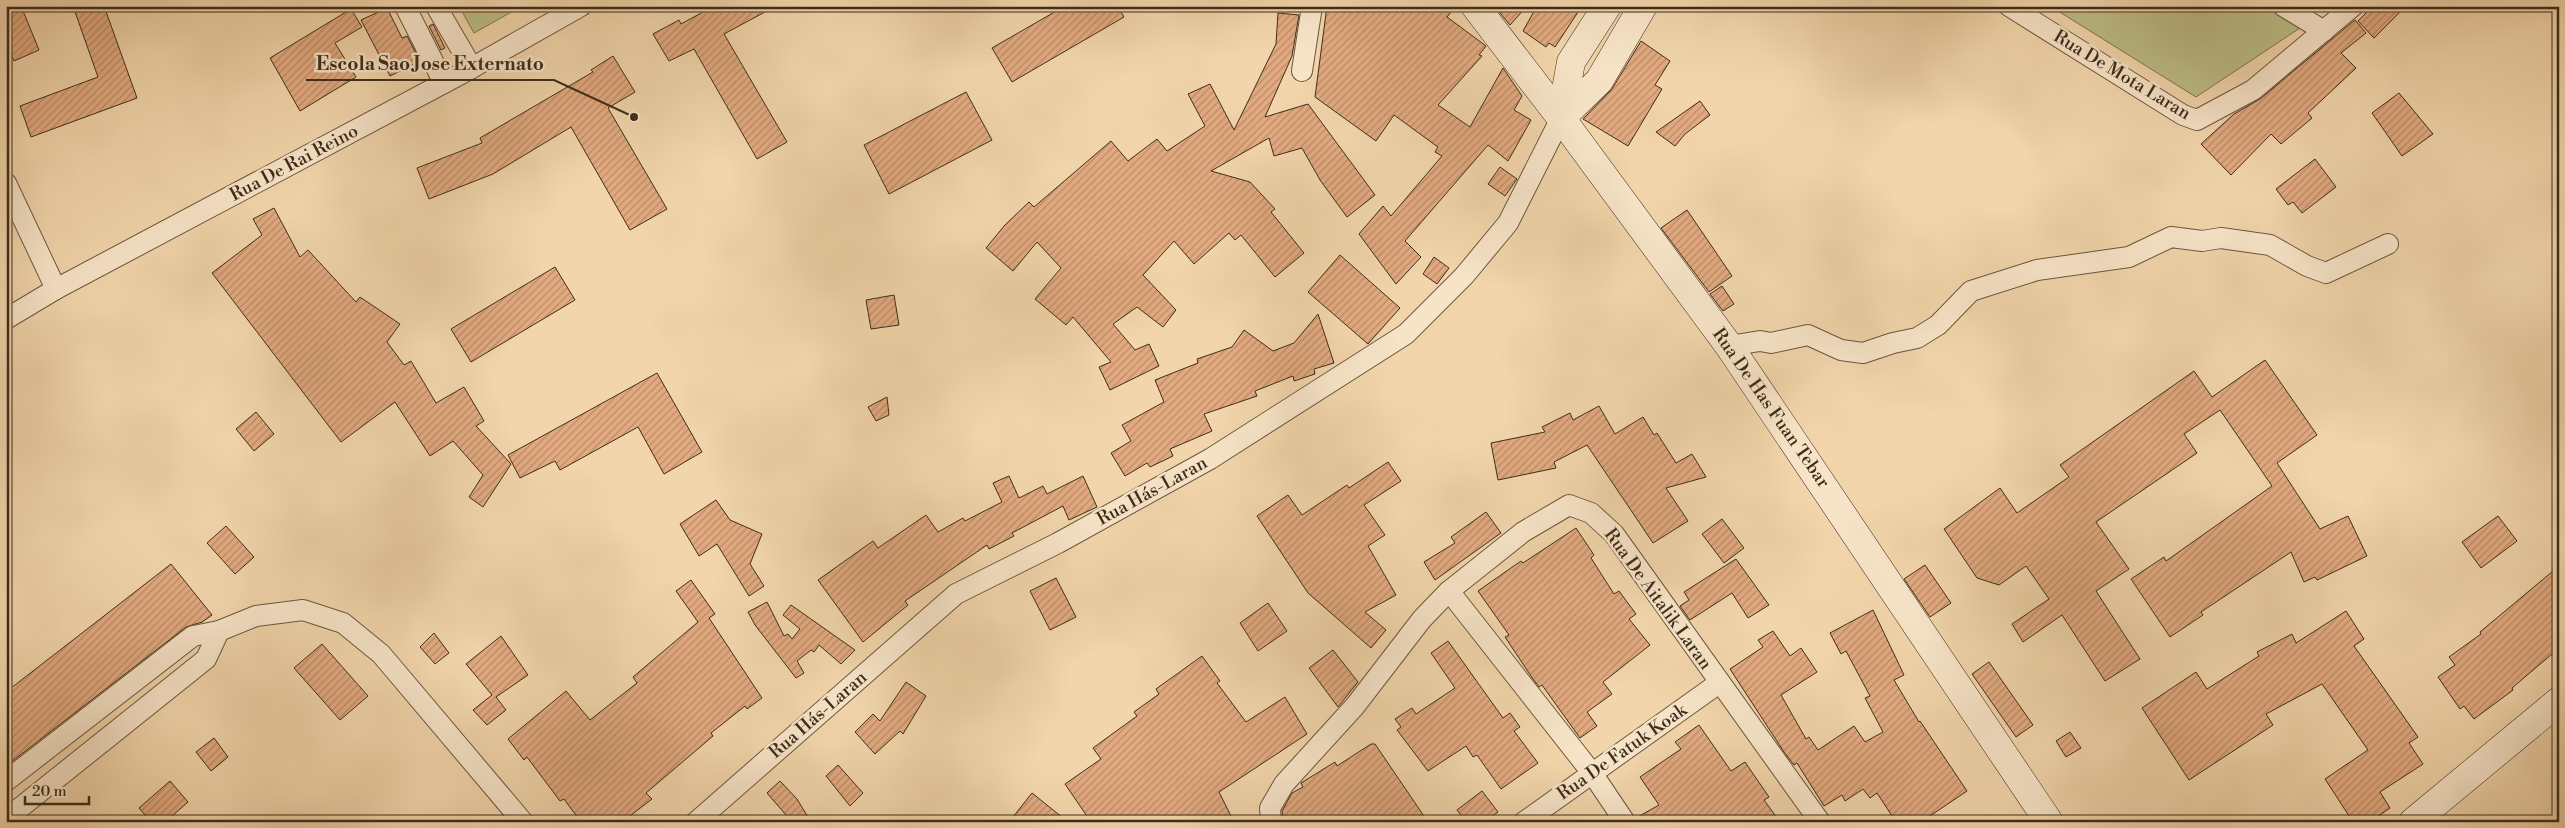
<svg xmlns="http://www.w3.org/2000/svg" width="2565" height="828" font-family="'Libre Bodoni',serif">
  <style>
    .pitch { fill: #bdbd87; stroke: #7e7550 }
    .building { fill: url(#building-hatch); stroke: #3e2d1a }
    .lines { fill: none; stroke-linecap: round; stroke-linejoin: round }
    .street-casing { stroke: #6b573e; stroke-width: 22 }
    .secondary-casing { stroke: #3e2d1a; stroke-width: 29 }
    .street { stroke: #f7e4c8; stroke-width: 20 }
    .secondary { stroke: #f7e4c8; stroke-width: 28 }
    .labels { text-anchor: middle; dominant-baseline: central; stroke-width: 5; stroke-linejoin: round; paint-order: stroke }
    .street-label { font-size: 18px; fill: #3e2d1a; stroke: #f7e4c8 }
    .leader { fill: none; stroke: #3e2d1a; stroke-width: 2 }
    .callout-dot { fill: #3e2d1a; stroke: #f7e4c8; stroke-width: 2 }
    .callout-label { font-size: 19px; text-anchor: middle; font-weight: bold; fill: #3e2d1a; stroke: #f7e4c8; stroke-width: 5; stroke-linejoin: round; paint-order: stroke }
  </style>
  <defs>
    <pattern id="building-hatch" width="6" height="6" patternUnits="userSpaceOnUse" patternTransform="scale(1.25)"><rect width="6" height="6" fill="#e3aa80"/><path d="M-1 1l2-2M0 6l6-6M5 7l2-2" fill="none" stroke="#b98b68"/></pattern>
  </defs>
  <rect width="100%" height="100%" fill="#f2d5ab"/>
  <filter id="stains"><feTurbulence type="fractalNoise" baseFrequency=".004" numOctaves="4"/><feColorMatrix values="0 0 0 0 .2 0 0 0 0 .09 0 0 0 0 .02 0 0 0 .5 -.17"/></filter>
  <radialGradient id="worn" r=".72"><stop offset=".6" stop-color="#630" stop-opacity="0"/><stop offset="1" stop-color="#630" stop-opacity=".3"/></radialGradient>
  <g class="pitch">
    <path d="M459,6H522L474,33Z"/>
    <path d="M2050,6H2271L2303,26L2196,97Z"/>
  </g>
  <g class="building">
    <path d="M6,6H21L39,50L14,61L6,42Z"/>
    <path d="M73,6H104L137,98L31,137L20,106L98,77Z"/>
    <path d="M714,6H776L724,34L787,142L757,159L694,49L669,61L653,34L679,20L681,24Z"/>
    <path d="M1065,6H1117L1124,17L1012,82L992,48Z"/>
    <path d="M1327,6H1456L1447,17L1486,46L1479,55L1482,56L1438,105L1470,127L1503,68L1522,96L1514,110L1531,120L1508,161L1488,145L1405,241L1421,257L1396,284L1359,234L1383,206L1391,216L1442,156L1435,152L1438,147L1394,115L1376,141L1315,97Z"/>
    <path d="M1504,6H1527L1510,25L1500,13Z"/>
    <path d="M1537,6H1582L1555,47L1549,43L1546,47L1523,31Z"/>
    <path d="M2373,6H2406L2374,38L2358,21Z"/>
    <path d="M387,8L402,38L407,36L420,61L390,76L361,20Z"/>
    <path d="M351,9L362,27L335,43L356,77L300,111L270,58Z"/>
    <path d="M1278,13L1299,15L1292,56L1265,117L1308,104L1375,195L1347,217L1320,180L1302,148L1274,156L1269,138L1211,171L1250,182L1275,209L1271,212L1304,253L1275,277L1241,235L1235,240L1229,233L1194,264L1174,241L1143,275L1176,310L1163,327L1137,307L1113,324L1135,350L1149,344L1159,366L1110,390L1099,367L1111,362L1073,317L1066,325L1035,299L1061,268L1037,242L1013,271L986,248L1005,225L1029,202L1034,207L1111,141L1128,161L1157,139L1167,151L1205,126L1188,94L1210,84L1234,130L1276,44Z"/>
    <path d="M2355,20L2366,33L2341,53L2356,68L2308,113L2312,118L2281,144L2271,134L2231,175L2201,144L2234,114L2260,99Z"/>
    <path d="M433,24L445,48L441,50L429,26Z"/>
    <path d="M1641,41L1670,61L1655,85L1662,89L1628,146L1583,119L1612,89Z"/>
    <path d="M613,56L635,92L608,108L667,209L630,230L571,127L493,174L429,199L417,168L482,143L480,138L593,72L591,70Z"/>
    <path d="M966,92L992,140L889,194L864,145Z"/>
    <path d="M2399,93L2433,134L2402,156L2372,113Z"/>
    <path d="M1700,101L1710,115L1685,134L1675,146L1656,132Z"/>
    <path d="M2315,159L2336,187L2302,213L2293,202L2288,205L2276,189Z"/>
    <path d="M1500,167L1517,179L1505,196L1488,184Z"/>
    <path d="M274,208L300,257L308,250L356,302L360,297L400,324L387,342L404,365L411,361L436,403L464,387L484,421L476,426L511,464L483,507L469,497L483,475L453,441L430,456L395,402L341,442L212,273L262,235L253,219Z"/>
    <path d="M1687,210L1732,276L1709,292L1661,228Z"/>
    <path d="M1340,255L1400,308L1368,344L1308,292Z"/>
    <path d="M1434,257L1449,268L1437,284L1423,274Z"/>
    <path d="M555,267L575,300L471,362L451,329Z"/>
    <path d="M1722,286L1734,304L1723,311L1710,294Z"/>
    <path d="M894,295L899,325L871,329L866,300Z"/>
    <path d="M1318,314L1334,363L1314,369L1315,374L1294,381L1293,376L1255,391L1257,396L1204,414L1212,431L1170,449L1173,456L1150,467L1147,463L1125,476L1111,453L1131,441L1122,425L1164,402L1155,380L1198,363L1197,359L1232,347L1244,330L1273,351L1294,343Z"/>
    <path d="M2265,360L2317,435L2277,463L2320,529L2348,516L2367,556L2317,580L2315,577L2304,582L2291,552L2201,612L2203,615L2170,637L2131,579L2164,557L2166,561L2272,486L2220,410L2184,434L2197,453L2096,522L2129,569L2096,591L2140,659L2105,681L2062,615L2023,642L2012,624L2049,599L2026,566L1999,585L1977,578L1944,529L2000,488L2017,513L2069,477L2060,465L2194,371L2212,397Z"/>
    <path d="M657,373L702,452L664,474L638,427L560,470L555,461L520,478L508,455Z"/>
    <path d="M887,397L889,415L876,421L868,407Z"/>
    <path d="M1599,406L1615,434L1643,417L1654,435L1657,433L1676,463L1692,454L1706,477L1666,488L1688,521L1653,543L1587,445L1554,462L1556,468L1498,480L1491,443L1545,432L1542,427L1570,413L1573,420Z"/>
    <path d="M256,412L274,434L254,451L236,429Z"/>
    <path d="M1388,462L1401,481L1364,505L1385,535L1368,546L1396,595L1365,612L1386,630L1371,648L1308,593L1257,516L1288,495L1302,515L1347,485L1349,488Z"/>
    <path d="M1009,476L1019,498L1043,486L1047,494L1083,476L1097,507L1069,520L1063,506L1012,533L1014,536L989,549L987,545L905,601L908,605L863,642L818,580L873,541L878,548L926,515L938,532L963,518L965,521L1002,502L993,483Z"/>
    <path d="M716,500L730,520L762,534L750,564L764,586L749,596L717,544L699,556L680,524Z"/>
    <path d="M1486,512L1501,533L1435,580L1424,562L1455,543L1451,537Z"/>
    <path d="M2498,516L2517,541L2481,568L2462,542Z"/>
    <path d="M1722,519L1744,548L1724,563L1702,534Z"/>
    <path d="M226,526L254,557L235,574L207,543Z"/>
    <path d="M1576,528L1594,555L1591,558L1614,594L1619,591L1636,614L1629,619L1650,645L1603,682L1612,694L1587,712L1597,726L1580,738L1542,685L1539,687L1533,679L1505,637L1509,635L1478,591L1521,561L1523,563Z"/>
    <path d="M1736,559L1769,605L1748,618L1732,593L1690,620L1680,606L1689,600L1684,592Z"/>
    <path d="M171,564L212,615L202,622L186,627L6,766V692Z"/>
    <path d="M1925,565L1951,603L1930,617L1904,579Z"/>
    <path d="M2559,566V648L2512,688L2513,690L2474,719L2464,706L2460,709L2438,677L2455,665L2449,657L2481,634L2480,632Z"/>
    <path d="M1056,578L1076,617L1050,630L1030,591Z"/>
    <path d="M691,580L715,614L709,618L762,698L747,709L745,706L711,733L713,736L646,793L652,799L622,822H581L564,799L560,801L527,757L524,760L508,739L566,691L590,720L637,683L633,677L698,622L676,591Z"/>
    <path d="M767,602L784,636L788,634L792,639L800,629L783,615L791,605L855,650L841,664L819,645L814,652L811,650L797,661L804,673L796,678L755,625L748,612Z"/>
    <path d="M1268,603L1287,631L1258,651L1240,623Z"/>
    <path d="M1873,610L1904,675L1894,680L1919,722L1920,721L1967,791L1921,822H1896L1877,793L1870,798L1863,789L1845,801L1842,795L1824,806L1797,763L1794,765L1784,752L1730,669L1763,647L1758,640L1773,631L1790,656L1801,648L1817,672L1781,695L1806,739L1809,737L1818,750L1854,726L1865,742L1883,732L1865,698L1870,696L1846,651L1841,654L1830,633Z"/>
    <path d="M2346,611L2364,639L2354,646L2418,737L2409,743L2423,764L2380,792L2390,808L2370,822H2353L2325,779L2368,750L2322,684L2266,714L2273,725L2189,780L2142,708L2196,672L2207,689L2259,656L2257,652L2292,634L2296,643Z"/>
    <path d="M434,633L449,653L435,664L420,647Z"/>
    <path d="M501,636L528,675L496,697L506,710L487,725L473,710L492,695L466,664Z"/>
    <path d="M1448,641L1503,718L1510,713L1520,727L1514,731L1538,763L1501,789L1477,755L1473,757L1466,746L1428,771L1397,730L1401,727L1395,719L1412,708L1416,714L1455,688L1431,653Z"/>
    <path d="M322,644L368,696L340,720L294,668Z"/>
    <path d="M1333,650L1358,682L1338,707L1309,668Z"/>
    <path d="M1202,656L1220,681L1217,683L1246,722L1285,697L1307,734L1219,792L1234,822H1091L1065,784L1101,759L1093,748L1137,716L1134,712L1159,694L1156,689Z"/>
    <path d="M1989,662L2033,725L2016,737L1972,674Z"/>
    <path d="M906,682L926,696L903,734L900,731L875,754L855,732L873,714L880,721Z"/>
    <path d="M1699,725L1731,771L1745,762L1769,797L1764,800L1780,822H1637L1636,818L1659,805L1640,777L1681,749L1675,742Z"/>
    <path d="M2070,732L2081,748L2066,757L2056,741Z"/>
    <path d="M214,738L228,757L211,771L196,752Z"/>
    <path d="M1371,744H1375L1428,822H1283L1282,811L1292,793L1303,787L1301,783L1335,762L1337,766Z"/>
    <path d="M838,765L863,793L850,806L826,776Z"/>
    <path d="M170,781L188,802L165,822H151L139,808Z"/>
    <path d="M780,781L797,799L811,822H792L767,793Z"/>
    <path d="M1482,791L1498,812L1484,822H1466L1457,810Z"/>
    <path d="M1032,793L1068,822H1009Z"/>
  </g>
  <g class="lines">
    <g class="street-casing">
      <g id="street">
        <path d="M405,6L444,83"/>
        <path d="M436,6L472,68"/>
        <path d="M2009,6L2183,115L2197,120L2253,90L2353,6"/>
        <path d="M2283,6L2324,31"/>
        <path d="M1302,71L1312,6"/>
        <path d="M6,183L56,289"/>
        <path d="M6,319L56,289L461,74L581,6"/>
        <path d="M1729,346L1760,341L1771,343L1808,335L1841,350L1863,353L1893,343L1917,338L1938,325L1971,291L2037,270L2129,257L2171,237L2202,241L2221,238L2270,245L2307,266L2326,273L2388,244"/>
        <path d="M1449,591L1592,773L1625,822"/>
        <path d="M219,631L256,616L303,610L343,623L381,654L523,822"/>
        <path d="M6,781L193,636L219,631L206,659L6,819"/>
        <path d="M696,822L956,594L1058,543L1210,459L1406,334L1464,276L1508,223L1561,118"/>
        <path d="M1271,822L1270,808L1284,784L1355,706L1422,619L1449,591L1523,532L1569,505L1591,513L1614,534L1820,822"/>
        <path d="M1524,822L1719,683"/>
      </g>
    </g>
    <g class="secondary-casing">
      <g id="secondary">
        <path d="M1475,6L1561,118L1729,346L2049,822"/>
        <path d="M1561,118L1599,81L1643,6"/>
        <path d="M1561,118L1571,62L1607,6"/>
        <path d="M2413,822L2559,701"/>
      </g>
    </g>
    <use href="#street" class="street"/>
    <use href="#secondary" class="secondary"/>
  </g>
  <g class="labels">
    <g class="street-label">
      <text transform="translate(2122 75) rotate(31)">Rua De Mota Laran</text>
      <text transform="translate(294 163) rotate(-28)">Rua De Rai Reino</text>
      <text transform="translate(1771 408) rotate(55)">Rua De Has Fuan Tebar</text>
      <text transform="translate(1152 491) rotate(-29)">Rua Hás-Laran</text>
      <text transform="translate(1658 599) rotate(54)">Rua De Aitalik Laran</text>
      <text transform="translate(818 715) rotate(-41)">Rua Hás-Laran</text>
      <text transform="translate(1622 752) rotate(-35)">Rua De Fatuk Koak</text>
    </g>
  </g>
  <path class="leader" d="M634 117L554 80H306"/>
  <circle class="callout-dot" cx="634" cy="117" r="5"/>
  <g class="callout-label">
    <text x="430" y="70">Escola Sao Jose Externato</text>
  </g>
  <rect width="2565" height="828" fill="none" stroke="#f2d5ab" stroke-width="25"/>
  <rect x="8" y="8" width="2550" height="813" fill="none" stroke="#3e2d1a" stroke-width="2.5"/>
  <rect x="12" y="12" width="2540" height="803" fill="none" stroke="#3e2d1a"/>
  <path d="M25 796v8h64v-8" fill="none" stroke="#3e2d1a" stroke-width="2.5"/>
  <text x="32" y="796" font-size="15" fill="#3e2d1a" stroke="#f7e4c8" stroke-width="4" paint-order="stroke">20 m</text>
  <rect width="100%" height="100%" filter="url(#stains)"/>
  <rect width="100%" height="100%" fill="url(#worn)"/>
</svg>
